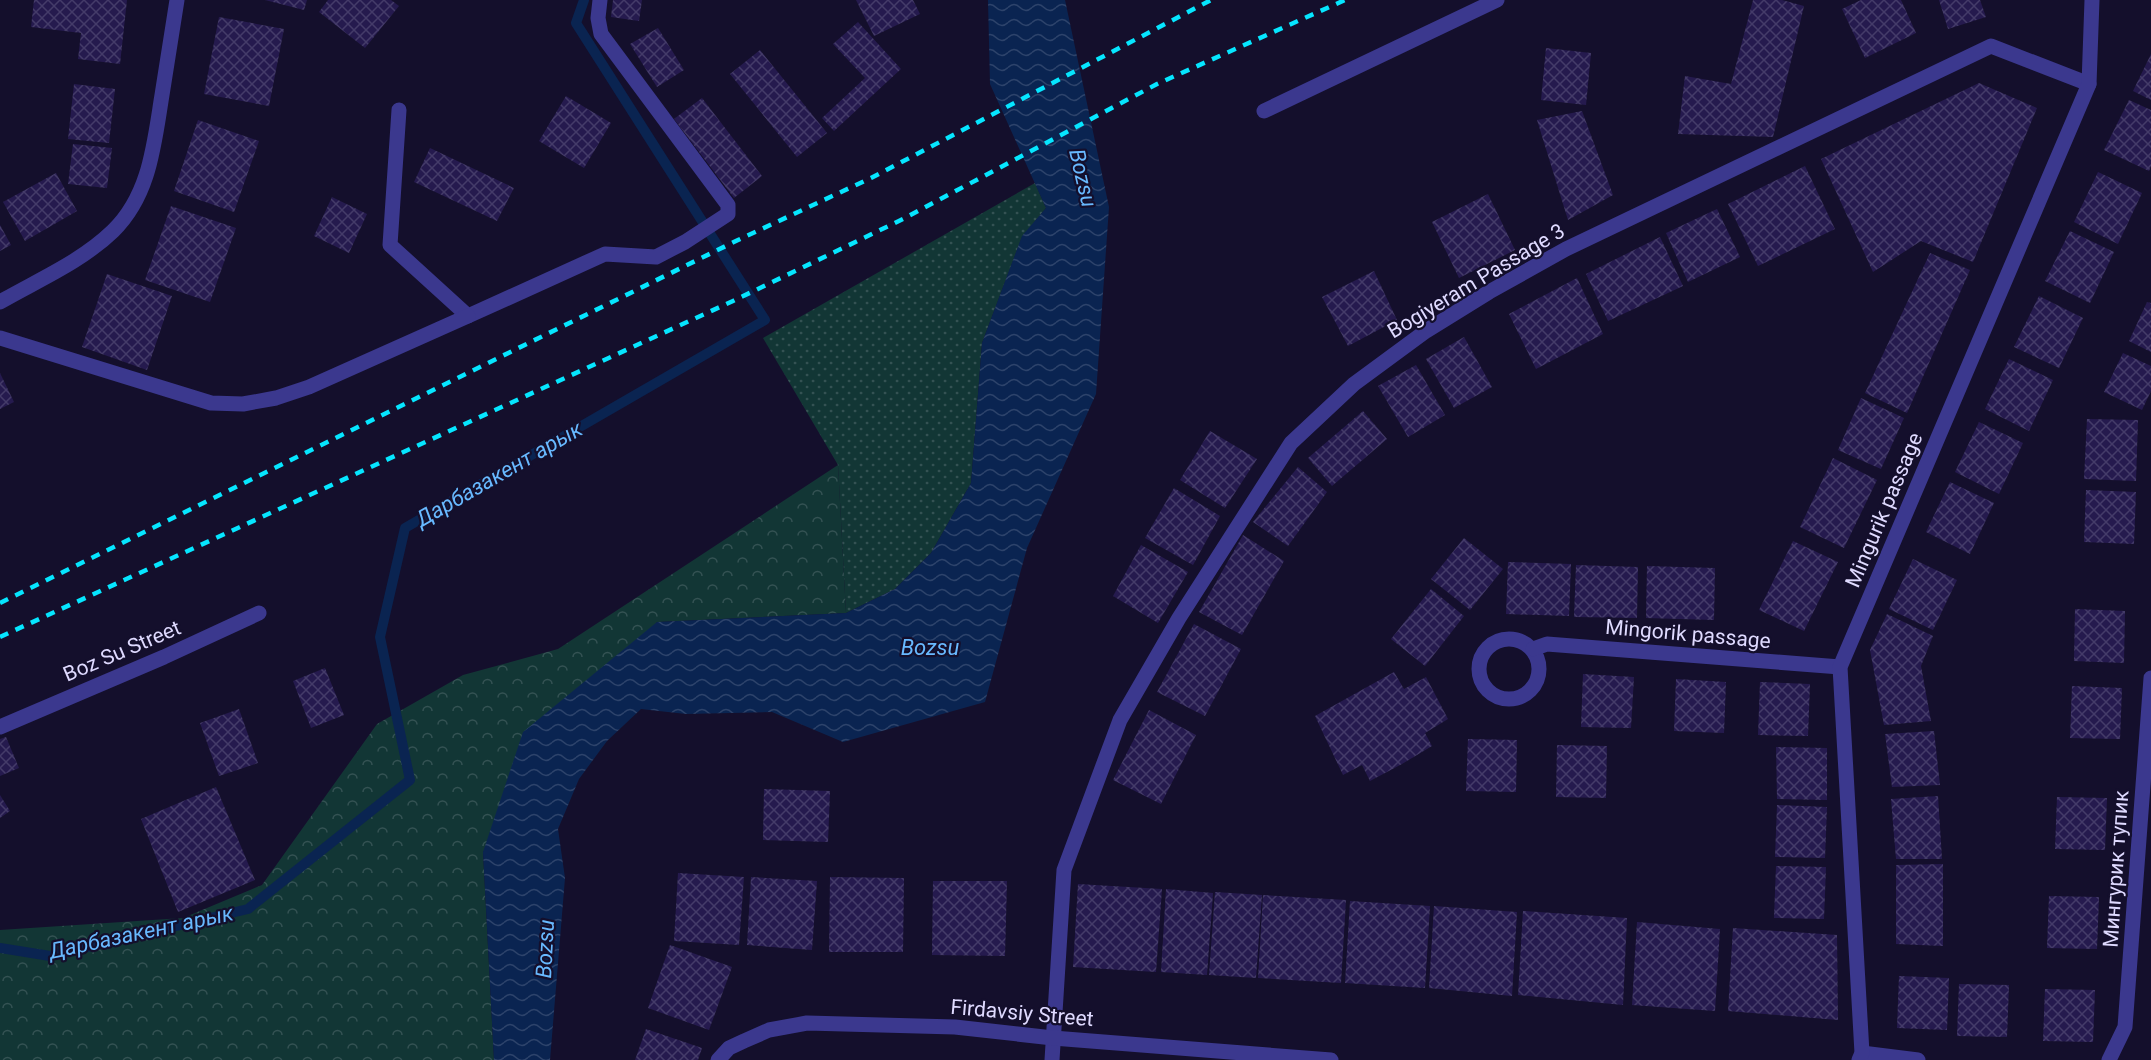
<svg xmlns="http://www.w3.org/2000/svg" width="2151" height="1060" font-family="Roboto,sans-serif">
  <style>
    .grass { fill: url(#grass-dots) }
    .forest { fill: url(#forest-crowns) }
    .water { fill: url(#water-waves) }
    .lines { fill: none; stroke-linecap: round; stroke-linejoin: round }
    .stream { stroke: #0a2451; stroke-width: 10 }
    .building { fill: url(#building-cross-hatch) }
    .minor { stroke: #3b388e; stroke-width: 15 }
    .tertiary { stroke: #3b388e; stroke-width: 15 }
    .rail { stroke: #06e6ff; stroke-width: 4.5; stroke-dasharray: 9 8; stroke-linecap: butt }
    .labels { text-anchor: middle; dominant-baseline: central; stroke-width: 4.5; stroke-linejoin: round; paint-order: stroke }
    .street-label { font-size: 21px; fill: #dfdaff; stroke: #140f2c }
    .water-label { font-size: 22px; font-style: italic; fill: #68b9ff; stroke: #140f2c }
  </style>
  <defs>
    <pattern id="grass-dots" width="8" height="8" patternUnits="userSpaceOnUse" patternTransform="scale(1.5)"><rect width="8" height="8" fill="#123635"/><path d="M2 2h.1M6 6h.1" fill="none" stroke="#345253" stroke-width="1.8" stroke-linecap="round"/></pattern>
    <pattern id="forest-crowns" width="20" height="18" patternUnits="userSpaceOnUse" patternTransform="scale(1.5)"><rect width="20" height="18" fill="#123635"/><path d="M2 6a3 3 0 1 1 6 0M12 15a3 3 0 1 1 6 0" fill="none" stroke="#345253"/></pattern>
    <pattern id="water-waves" width="16" height="10" patternUnits="userSpaceOnUse" patternTransform="scale(1.5)"><rect width="16" height="10" fill="#0a2451"/><path d="M0 5q4-4 8 0t8 0" fill="none" stroke="#2d436b"/></pattern>
    <pattern id="building-cross-hatch" width="8" height="8" patternUnits="userSpaceOnUse" patternTransform="scale(1.5)"><rect width="8" height="8" fill="#251a4e"/><path d="M0 0l8 8M0 8l8-8" fill="none" stroke="#443b69"/></pattern>
  </defs>
  <rect width="100%" height="100%" fill="#140f2c"/>
  <path class="grass" d="M1035,183L1046,208L1022,237L982,343L971,483L931,553L895,589L846,613L838,465L763,338Z"/>
  <path class="forest" d="M838,465L846,613L657,622L483,852L494,1060H0V930L183,918L262,885L377,724L463,675L558,649Z"/>
  <path class="water" d="M988,0H1065L1109,207L1096,394L1027,548L985,702L843,742L772,712L686,714L641,709L607,741L579,779L558,829L565,878L550,1060H494L483,852L523,732L657,622L846,613L895,589L931,553L971,483L982,343L1022,236L1046,208L990,84Z"/>
  <g class="lines">
    <path class="stream" d="M0,948L50,956L248,909L410,780L380,637L405,528L765,320L576,23L584,0"/>
  </g>
  <g class="building">
    <path d="M34,0H127L120,64L78,59L81,33L31,27Z"/>
    <path d="M265,0H307L304,10Z"/>
    <path d="M328,0H391L399,6L365,48L319,12Z"/>
    <path d="M613,0H642L639,21L611,17Z"/>
    <path d="M856,0H913L920,14L874,36Z"/>
    <path d="M1753,0H1782L1804,6L1773,137L1678,134L1685,76L1731,84Z"/>
    <path d="M1861,0H1901L1916,33L1865,58L1842,9Z"/>
    <path d="M1939,0H1980L1986,17L1948,29Z"/>
    <path d="M219,17L284,29L269,106L204,94Z"/>
    <path d="M858,22L901,69L834,131L822,118L865,78L833,44Z"/>
    <path d="M658,28L684,70L657,87L630,44Z"/>
    <path d="M1546,48L1591,53L1586,105L1541,100Z"/>
    <path d="M760,50L827,133L797,157L730,74Z"/>
    <path d="M2151,54V100L2133,91Z"/>
    <path d="M1979,83L2037,108L1973,262L1921,241L1873,272L1821,159Z"/>
    <path d="M74,84L115,89L109,143L68,139Z"/>
    <path d="M566,96L611,123L584,168L539,141Z"/>
    <path d="M702,98L762,176L734,198L674,119Z"/>
    <path d="M2129,100L2151,110V166L2149,171L2104,150Z"/>
    <path d="M1582,111L1613,195L1568,220L1537,120Z"/>
    <path d="M198,120L259,141L234,212L174,191Z"/>
    <path d="M73,144L112,148L107,188L68,184Z"/>
    <path d="M430,148L514,188L497,221L414,182Z"/>
    <path d="M1805,166L1835,229L1758,266L1728,204Z"/>
    <path d="M2098,172L2142,193L2118,244L2074,222Z"/>
    <path d="M56,173L77,211L25,241L3,202Z"/>
    <path d="M1488,194L1515,250L1459,278L1432,222Z"/>
    <path d="M332,197L367,214L349,253L314,236Z"/>
    <path d="M171,206L236,228L210,302L145,280Z"/>
    <path d="M1717,209L1740,257L1688,282L1666,233Z"/>
    <path d="M0,225L11,245L0,251Z"/>
    <path d="M2070,231L2114,252L2090,303L2045,281Z"/>
    <path d="M1660,237L1683,286L1608,321L1586,274Z"/>
    <path d="M1930,253L1970,270L1907,413L1865,393Z"/>
    <path d="M1374,271L1397,320L1348,346L1322,297Z"/>
    <path d="M107,274L172,296L147,370L82,347Z"/>
    <path d="M1577,278L1603,334L1536,369L1509,314Z"/>
    <path d="M2039,296L2083,318L2059,368L2014,347Z"/>
    <path d="M2147,302L2151,303V352L2129,341Z"/>
    <path d="M1464,337L1492,387L1454,408L1426,359Z"/>
    <path d="M2123,353L2151,366V391L2142,410L2104,392Z"/>
    <path d="M2009,359L2053,380L2029,431L1985,409Z"/>
    <path d="M1416,365L1445,415L1408,437L1378,386Z"/>
    <path d="M0,373L14,402L0,409Z"/>
    <path d="M1861,398L1904,418L1881,469L1838,450Z"/>
    <path d="M1363,411L1387,439L1332,486L1308,458Z"/>
    <path d="M2087,419L2138,420L2136,481L2084,479Z"/>
    <path d="M1979,422L2023,443L1999,494L1955,472Z"/>
    <path d="M1210,431L1257,459L1225,508L1180,480Z"/>
    <path d="M1833,458L1877,480L1844,548L1800,527Z"/>
    <path d="M1298,467L1327,492L1288,546L1253,522Z"/>
    <path d="M1950,482L1994,503L1970,554L1926,532Z"/>
    <path d="M1174,488L1220,516L1193,565L1145,538Z"/>
    <path d="M2086,490L2136,492L2134,544L2084,542Z"/>
    <path d="M1243,535L1284,561L1242,635L1199,612Z"/>
    <path d="M1464,538L1503,569L1470,610L1431,579Z"/>
    <path d="M1793,541L1838,562L1804,631L1759,610Z"/>
    <path d="M1141,545L1188,572L1158,623L1113,596Z"/>
    <path d="M1913,559L1957,580L1933,630L1889,609Z"/>
    <path d="M1508,562L1571,564L1569,616L1506,614Z"/>
    <path d="M1576,565L1638,567L1637,618L1574,617Z"/>
    <path d="M1647,566L1715,568L1714,620L1646,618Z"/>
    <path d="M1431,589L1464,616L1425,666L1391,639Z"/>
    <path d="M2075,609L2125,611L2124,663L2074,661Z"/>
    <path d="M1887,614L1933,636L1921,666L1931,721L1884,725L1870,650Z"/>
    <path d="M1194,624L1241,649L1205,716L1157,692Z"/>
    <path d="M325,668L344,715L311,728L293,681Z"/>
    <path d="M1394,672L1404,689L1426,677L1448,719L1425,733L1432,746L1402,764L1370,781L1362,765L1343,775L1315,716Z"/>
    <path d="M1583,674L1634,677L1631,728L1581,727Z"/>
    <path d="M1676,679L1726,682L1724,733L1674,731Z"/>
    <path d="M1760,682L1810,684L1808,736L1758,735Z"/>
    <path d="M2072,686L2122,688L2120,739L2070,738Z"/>
    <path d="M239,709L258,763L219,776L200,723Z"/>
    <path d="M1149,710L1196,735L1161,804L1113,780Z"/>
    <path d="M1934,731L1940,785L1892,787L1885,734Z"/>
    <path d="M6,737L19,768L0,776V739Z"/>
    <path d="M1468,739L1517,740L1516,792L1466,791Z"/>
    <path d="M1557,745L1607,746L1606,798L1556,797Z"/>
    <path d="M1776,747L1827,748V800L1777,799Z"/>
    <path d="M216,787L255,880L178,912L141,819Z"/>
    <path d="M764,789L830,791L828,842L763,840Z"/>
    <path d="M0,795L10,811L0,818Z"/>
    <path d="M1938,796L1942,859H1896L1891,799Z"/>
    <path d="M2057,797L2107,798L2105,850L2055,849Z"/>
    <path d="M1777,805L1827,807L1825,858L1775,857Z"/>
    <path d="M1943,864V946L1896,944V865Z"/>
    <path d="M1776,866L1826,867L1824,919L1774,918Z"/>
    <path d="M678,873L744,877L739,945L674,941Z"/>
    <path d="M751,877L817,881L812,950L747,945Z"/>
    <path d="M830,877L904,878L903,952H829Z"/>
    <path d="M933,881H1007L1005,956L932,955Z"/>
    <path d="M1078,884L1162,889L1156,972L1073,967Z"/>
    <path d="M1166,889L1213,893L1207,975L1161,972Z"/>
    <path d="M1215,892L1262,895L1256,978L1209,975Z"/>
    <path d="M1263,895L1346,900L1341,983L1258,978Z"/>
    <path d="M2049,896L2099,897L2097,949L2047,948Z"/>
    <path d="M1350,901L1430,906L1425,988L1345,983Z"/>
    <path d="M1434,906L1517,912L1512,996L1429,988Z"/>
    <path d="M1523,911L1627,918L1623,1005L1518,995Z"/>
    <path d="M1637,922L1720,929L1715,1011L1632,1005Z"/>
    <path d="M1733,928L1837,935L1838,1020L1728,1011Z"/>
    <path d="M670,945L732,967L709,1030L648,1008Z"/>
    <path d="M1899,976L1949,978L1947,1030L1897,1028Z"/>
    <path d="M1959,984L2009,985L2007,1037L1957,1036Z"/>
    <path d="M2045,989L2095,990L2093,1042L2043,1041Z"/>
    <path d="M646,1029L702,1048L698,1060H635Z"/>
  </g>
  <g class="lines">
    <g class="minor">
      <path d="M399,110L390,245L468,316L605,254L656,257L685,242L728,214V205L601,34L598,18L600,0"/>
      <path d="M1264,111L1497,0"/>
      <path d="M0,302C38,280 81,262 113,231C150,195 154,144 162,95C167,64 172,32 177,0"/>
      <path d="M0,338L211,403L243,404L276,398L309,387L468,316"/>
      <circle cx="1509" cy="669" r="30"/>
      <path d="M1533,649L1547,644L1840,667"/>
      <path d="M0,727L164,657L259,613"/>
      <path d="M1862,1053L1918,1060"/>
      <path d="M1052,1060L1064,870L1120,720L1179,618L1291,443L1354,384L1426,331L1489,292L1566,249L1991,46L2089,84"/>
      <path d="M1859,1060L1862,1053L1840,667L2089,84L2092,0"/>
      <path d="M2109,1060L2125,1027L2151,678"/>
    </g>
    <path class="tertiary" d="M718,1060L729,1048L744,1041L769,1030L807,1023L955,1027L1053,1038L1331,1060"/>
    <g class="rail">
      <path d="M0,603L738,240L871,178L1211,0"/>
      <path d="M0,637L733,301L903,219L1157,84L1345,0"/>
    </g>
  </g>
  <g class="labels">
    <g class="street-label">
      <text transform="translate(1476 281) rotate(-31)">Bogiyeram Passage 3</text>
      <text transform="translate(1884 510) rotate(-67)">Mingurik passage</text>
      <text transform="translate(1688 634) rotate(5)">Mingorik passage</text>
      <text transform="translate(122 651) rotate(-23)">Boz Su Street</text>
      <text transform="translate(2116 869) rotate(-86)">Мингурик тупик</text>
      <text transform="translate(1022 1013) rotate(5)">Firdavsiy Street</text>
    </g>
    <g class="water-label">
      <text transform="translate(1083 178) rotate(77)">Bozsu</text>
      <text transform="translate(499 474) rotate(-30)">Дарбазакент арык</text>
      <text x="930" y="647">Bozsu</text>
      <text transform="translate(141 932) rotate(-12)">Дарбазакент арык</text>
      <text transform="translate(545 949) rotate(-87)">Bozsu</text>
    </g>
  </g>
</svg>
